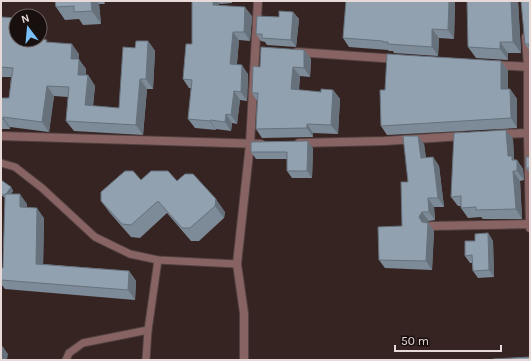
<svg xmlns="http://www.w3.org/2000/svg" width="531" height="361" font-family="Karla,sans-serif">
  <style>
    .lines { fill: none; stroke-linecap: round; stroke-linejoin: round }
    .service-casing { stroke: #524140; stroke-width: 9 }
    .minor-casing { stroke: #524140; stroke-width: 10 }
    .service { stroke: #876463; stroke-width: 7 }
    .minor { stroke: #876463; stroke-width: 8 }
    .wall { fill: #7d8a97 }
    .shaded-wall { fill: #66717b }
    .building { fill: #91a1b0; stroke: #66717b }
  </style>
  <rect width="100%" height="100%" fill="#362423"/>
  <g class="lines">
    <g class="service-casing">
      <g id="service">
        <path d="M1,163L15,167L42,188L95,237L130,254L158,260L237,264"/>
        <path d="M66,360L69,353L83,343L148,330"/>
        <path d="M146,360L148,330L158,260"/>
      </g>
    </g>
    <g class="minor-casing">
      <g id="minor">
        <path d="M526,37L528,67V133L530,228"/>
        <path d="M297,52L397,59"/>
        <path d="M494,65L530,67"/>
        <path d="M498,134L528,133"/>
        <path d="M1,136L261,144"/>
        <path d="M299,143L384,141L463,136"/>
        <path d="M431,226L530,224"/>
        <path d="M244,360V313L237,264L250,144L258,1"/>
      </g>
    </g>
    <use href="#service" class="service"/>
    <use href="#minor" class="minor"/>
  </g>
  <g class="wall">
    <path d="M55,1H104L105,4H99L101,24L83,25L79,19L65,20L56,7Z"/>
    <path d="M192,1H235H232V3L220,4L219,3V5L252,16L250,41L239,40L237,64L248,74L247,101L240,100L237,124L232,123L231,131L216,129V130L195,128L188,119L191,88H189L183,79L192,44Z"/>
    <path d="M339,1H455L454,39L439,38L438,56L394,53L393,51H389L388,50L349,47L343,38L346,2H340Z"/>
    <path d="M518,1L521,53H508V60L476,58L468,47Z"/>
    <path d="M530,1V51L525,44Z"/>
    <path d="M293,12L299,19L296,47L267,45L265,42L261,41L256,34L279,17Z"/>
    <path d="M1,17L42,28L41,40L79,54L78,59L86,69V75H88L95,86L93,106L119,108L135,48L148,41L155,51L153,89H147L143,135L74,131L66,121L68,97L54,96L49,132L10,127V129H1V98H9L11,77H1Z"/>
    <path d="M304,50L311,59L310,77L300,76L299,90L321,92L333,90L340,99L338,134L313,133V137L262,138L256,129L257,101L252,93L260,67Z"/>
    <path d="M501,61L508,71V89H510L517,99V128L387,135L381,126L385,90Z"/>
    <path d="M513,139L514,159L515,160H517L523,169L524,180L520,181L522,219H483L481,217L468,218L461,208V206H458L451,197Z"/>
    <path d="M424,144L426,158L433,157L439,166L444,207H434L435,220L429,221L428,223L434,231L432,270L385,268L379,260L402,226L408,182Z"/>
    <path d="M313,148L312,178H292L287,171V159H256L251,152Z"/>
    <path d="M530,157V173L526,168Z"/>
    <path d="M185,174L225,212L224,218L199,241H191L167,213L140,238L131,237L110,213L101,201L141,180L177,181Z"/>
    <path d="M1,180L11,187L13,191L11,194L27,204V207L44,218L43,264L129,271L136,281L135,300L5,289L1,284V268H3L5,198L1,195Z"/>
    <path d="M488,233L493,241L494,277L478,278L473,271L472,263H470L465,256L475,241Z"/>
  </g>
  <g class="shaded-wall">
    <path d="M91,1H97L99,4L101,24L92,11Z"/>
    <path d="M213,1H218L219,3V14L213,5Z"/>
    <path d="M449,1H455L454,39L448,30Z"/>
    <path d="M511,1H518L521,53L513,42Z"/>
    <path d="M245,7L252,16L250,41L244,32Z"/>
    <path d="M293,12L299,19L296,47L291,40Z"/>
    <path d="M40,26L42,28L41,49L40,40Z"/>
    <path d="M432,29L439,38L438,56L432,47Z"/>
    <path d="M233,32L239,40L236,73L230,64Z"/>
    <path d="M148,41L155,51L153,89L146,79Z"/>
    <path d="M500,42L508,53V60L500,49Z"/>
    <path d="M72,44L79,54L78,69L71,59Z"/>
    <path d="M304,50L311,59L310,77L304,68Z"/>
    <path d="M79,59L86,69L85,85L78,75Z"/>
    <path d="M501,61L508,71V99L501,89Z"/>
    <path d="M242,65L248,74L247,101L241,92Z"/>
    <path d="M293,67L300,76L298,98L291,89Z"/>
    <path d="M88,75L95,86L92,115L85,105Z"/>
    <path d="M140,79L147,89L143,135L136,125Z"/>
    <path d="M47,86L54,96L49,132L42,122Z"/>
    <path d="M510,89L517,99V128L511,118Z"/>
    <path d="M333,90L340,99L338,134L331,125Z"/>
    <path d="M234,91L240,100L237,124L231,115Z"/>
    <path d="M226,114L232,123L231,131L225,122Z"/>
    <path d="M3,117L10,127V129L3,119Z"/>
    <path d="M210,120L216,129V130L210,121Z"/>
    <path d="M307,124L313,133V137L307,128Z"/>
    <path d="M506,130L513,139L514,159L517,163V160L523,169L524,180L517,171L508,156Z"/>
    <path d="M418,136L424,144L427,167L421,158Z"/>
    <path d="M308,141L313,148L312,178L307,171Z"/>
    <path d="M433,157L439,166L444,207L438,198Z"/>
    <path d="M513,171L520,181L522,219L516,209Z"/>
    <path d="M11,187L13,191L7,200L5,196Z"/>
    <path d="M20,194L27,204V217L20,207Z"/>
    <path d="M428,198L434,207L435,220L429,212Z"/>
    <path d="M216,199L225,212L224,218L215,206Z"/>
    <path d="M37,208L44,218L43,274L36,264Z"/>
    <path d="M422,212L429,221L426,226L428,223L434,231L432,270L426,261L422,222L419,217Z"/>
    <path d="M488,233L493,241L494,277L489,270Z"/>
    <path d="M129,271L136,281L135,300L128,290Z"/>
    <path d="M3,347L8,354L7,360H1Z"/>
  </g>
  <g class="building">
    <path d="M55,1H91L92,11L74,12V6L56,7Z"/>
    <path d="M192,1H213V5L245,7L244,32H233L230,64L242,65L241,92L234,91L231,115L226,114L225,122L210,120V121L188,119L192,80L183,79L186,44H192Z"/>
    <path d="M346,1H449L448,30L432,29V47L388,44V42H383V41L343,38Z"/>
    <path d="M467,1H511L513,42H500V49L468,47Z"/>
    <path d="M521,1H530V59L529,44H525Z"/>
    <path d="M279,11L293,12L291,40L262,38V34H256L257,16L279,17Z"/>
    <path d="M1,17L16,18V40H40V39L47,40L46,42L72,44L71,59H79L78,75H88L85,105L119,108L123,47L135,48L136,41H148L146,79H140L136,125L66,121L69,87L47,86L42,122L3,117V119H1V98H9L13,68L1,67Z"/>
    <path d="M261,47L304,50V68L293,67L291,89L321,92V89L333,90L331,125L307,124V128L256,129L258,93H252L253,66L260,67Z"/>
    <path d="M387,54L501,61V89H510L511,118L381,126L380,90H385Z"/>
    <path d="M506,130L508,156H512V160H517V171H513L516,209L476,210V207L461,208V196L451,197L454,133Z"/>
    <path d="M403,136H418L421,158L433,157L438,198H428L429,212H422L419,217L422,222L428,223L426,261L379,260L378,227L402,226L401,182H408Z"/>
    <path d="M308,141L307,171H287V152H251V142Z"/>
    <rect x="526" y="157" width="4" height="11"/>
    <path d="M125,171H133L141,180L151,171H168L177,181L185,174H193L216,199L215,206L190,228H182L158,201L131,225L122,224L101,201V192Z"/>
    <path d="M1,180L11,187L6,194H5V196L1,193Z"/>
    <path d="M5,194H20V207L37,208L36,264L129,271L128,290L1,280V268H3Z"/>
    <path d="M488,233L489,270L473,271L472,255L465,256V241H475V234Z"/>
    <path d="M1,347H3L1,360Z"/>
    <path d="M530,357V360H493V359Z"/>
  </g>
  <rect width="531" height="361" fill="none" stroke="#e7dad9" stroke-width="4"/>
  <g transform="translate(28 28) rotate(344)"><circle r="19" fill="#180f0f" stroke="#6b6060"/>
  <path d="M0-3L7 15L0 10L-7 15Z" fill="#79bff8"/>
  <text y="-6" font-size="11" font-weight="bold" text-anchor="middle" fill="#e7dad9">N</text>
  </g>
  <path d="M395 345v6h106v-6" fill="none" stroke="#e7dad9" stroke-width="2"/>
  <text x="401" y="345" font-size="12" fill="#e7dad9" stroke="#180f0f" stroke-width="3" paint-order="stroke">50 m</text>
</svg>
